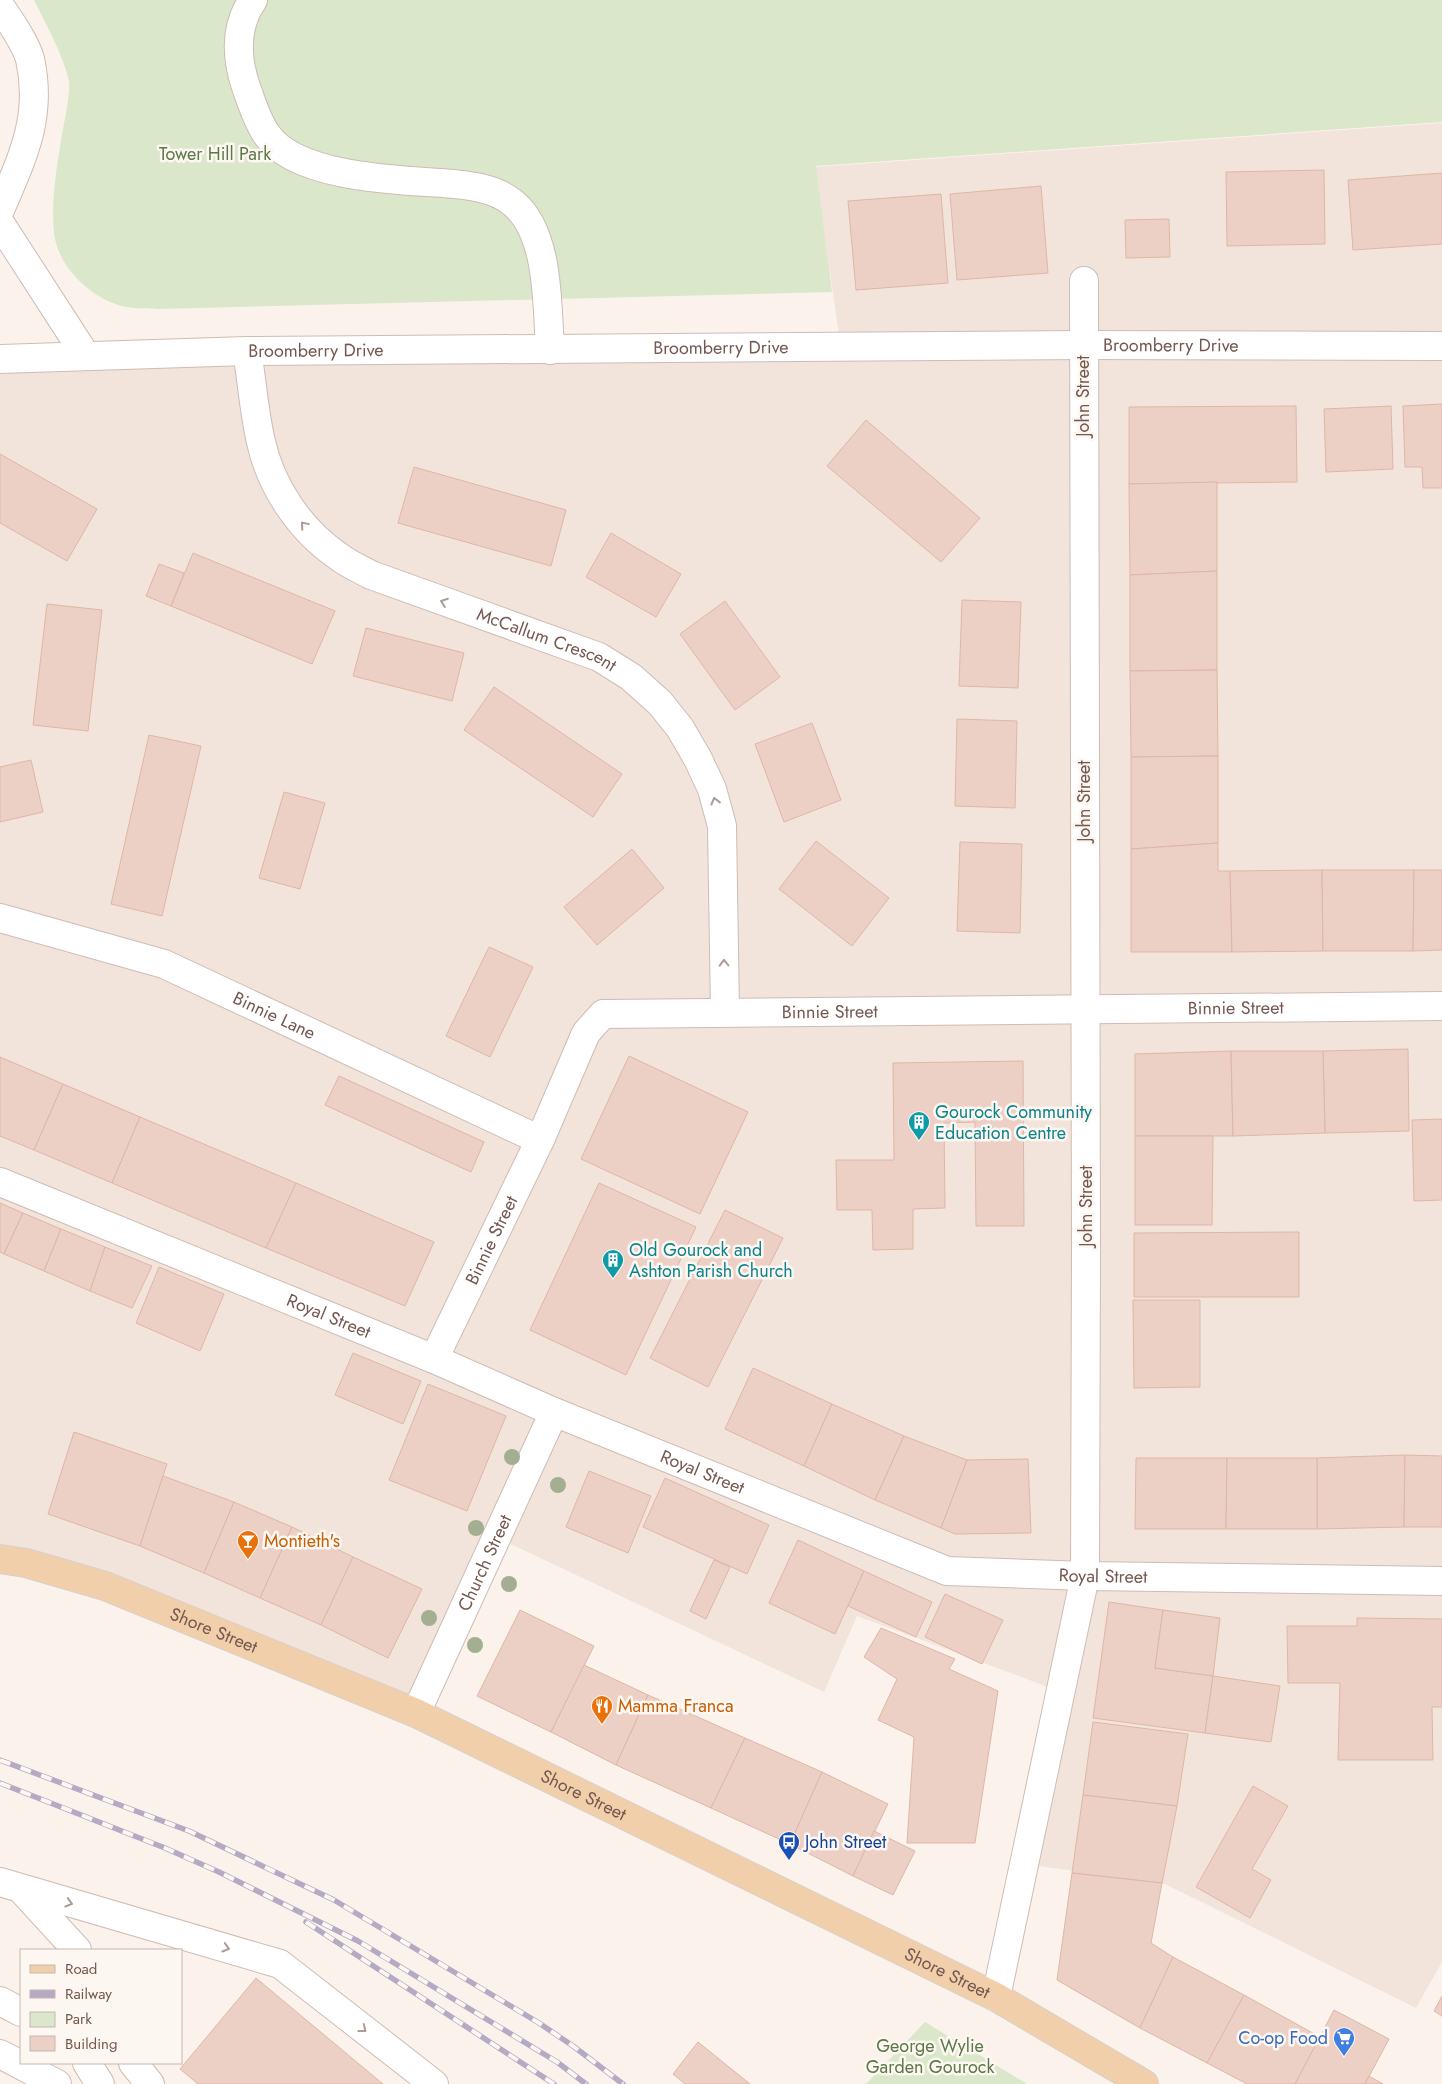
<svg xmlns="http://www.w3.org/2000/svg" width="1442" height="2084" font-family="Jost,sans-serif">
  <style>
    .residential { fill: #f2e4da }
    .green { fill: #dae7ca }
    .building { fill: #edd0c5; stroke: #deb6a7 }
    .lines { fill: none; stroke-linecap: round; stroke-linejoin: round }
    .minor-casing { stroke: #cebcb4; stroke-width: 30 }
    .major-casing { stroke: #d8d0ce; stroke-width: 30 }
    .minor { stroke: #fff; stroke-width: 28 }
    .major { stroke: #f2cfab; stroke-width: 28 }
    .rail-casing { stroke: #b5a9c4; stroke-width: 5.5 }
    .rail { stroke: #fdf7f1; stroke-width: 4; stroke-dasharray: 11; stroke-linecap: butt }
    .tree { fill: #a4af92 }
    .oneway { stroke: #ac9b96 }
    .labels { text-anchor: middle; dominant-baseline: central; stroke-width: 5; stroke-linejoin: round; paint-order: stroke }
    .park-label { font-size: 18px; fill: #5d7849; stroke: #fdf7f1 }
    .street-label { font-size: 18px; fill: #745850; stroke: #fdf7f1 }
    .culture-label { font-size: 18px; fill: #0d838f; stroke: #fdf7f1; text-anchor: start }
    .food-label { font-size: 18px; fill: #c56008; stroke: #fdf7f1; text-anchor: start }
    .transit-label { font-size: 18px; fill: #164399; stroke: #fdf7f1; text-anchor: start }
    .shop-label { font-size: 18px; fill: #366cbe; stroke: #fdf7f1; text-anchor: end }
  </style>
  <rect width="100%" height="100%" fill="#fbf3eb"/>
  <path class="residential" d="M1442,123V1962L1416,2008L1165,1884L1018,1863L1048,1687L857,1616L824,1692L496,1537L414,1712L62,1558L0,1550V355L840,343L815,167Z"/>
  <g class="green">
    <path d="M34,0H1442V122L816,166L832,292L158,309C148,308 137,309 127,307C93,301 58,268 54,233C51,203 56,170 61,141C63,127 71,93 69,81C63,55 46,24 34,0Z"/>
    <path d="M925,2022L1027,2084H866Z"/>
  </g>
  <g class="building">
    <path d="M1324,170L1325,244L1227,246L1226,172Z"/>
    <path d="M1442,173V244L1353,250L1348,180Z"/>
    <path d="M1041,186L1048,273L957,280L950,194Z"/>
    <path d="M941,194L948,283L856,290L848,201Z"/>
    <path d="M1169,219L1170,257L1126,258L1125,220Z"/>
    <path d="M1442,404V488H1423L1422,467H1405L1403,406Z"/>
    <path d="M1296,406L1297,482L1129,484V407Z"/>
    <path d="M1391,406L1393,469L1326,472L1324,409Z"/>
    <path d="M866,420L980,518L941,562L827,466Z"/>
    <path d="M0,454L97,509L67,561L0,523Z"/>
    <path d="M414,467L566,510L551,566L398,523Z"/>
    <path d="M1217,482V571L1130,575L1129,484Z"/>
    <path d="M611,533L681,574L656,617L586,577Z"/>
    <path d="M193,553L335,611L312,664L171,606Z"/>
    <path d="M159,564L184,573L171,606L146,596Z"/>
    <path d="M1217,571V670L1130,671V575Z"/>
    <path d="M962,600L1021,602L1018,688L959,686Z"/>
    <path d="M725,601L780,677L735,710L680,634Z"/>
    <path d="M47,604L102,610L88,731L33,725Z"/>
    <path d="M366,628L464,653L452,701L353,676Z"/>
    <path d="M1217,670L1218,756L1131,757L1130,671Z"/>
    <path d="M494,687L622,774L593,817L464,730Z"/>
    <path d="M957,719L1017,721L1015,808L955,806Z"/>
    <path d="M812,723L841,800L784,822L755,744Z"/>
    <path d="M149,735L201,746L162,916L111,904Z"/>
    <path d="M1218,756V843L1131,849V757Z"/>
    <path d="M31,760L43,812L0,822V767Z"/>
    <path d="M284,792L325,803L300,889L259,878Z"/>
    <path d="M816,841L889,898L852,946L779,889Z"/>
    <path d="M960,842L1022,844L1020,933L957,931Z"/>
    <path d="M1218,843V871H1230L1232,952H1131V849Z"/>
    <path d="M632,849L664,888L597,945L564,907Z"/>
    <path d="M1322,870L1323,951L1232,952L1230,871Z"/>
    <path d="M1322,870H1414L1413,951H1323Z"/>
    <path d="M1414,870H1442V950L1413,951Z"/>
    <path d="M489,947L533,967L490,1057L446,1036Z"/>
    <path d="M1408,1049L1409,1131L1325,1133L1323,1051Z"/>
    <path d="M1231,1051L1233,1136H1135V1054Z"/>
    <path d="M1231,1051H1323L1325,1133L1233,1136Z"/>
    <path d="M629,1056L748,1112L700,1214L581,1159Z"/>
    <path d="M0,1057L63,1084L34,1150L0,1136Z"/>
    <path d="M1023,1061L1024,1226H976L975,1122L944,1123L945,1208L913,1209V1249L873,1250L872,1210H837L836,1160H894L893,1063Z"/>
    <path d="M339,1076L484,1142L471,1172L325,1105Z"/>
    <path d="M63,1084L140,1117L112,1183L34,1150Z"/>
    <path d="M140,1117L296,1183L266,1248L112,1183Z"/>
    <path d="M1442,1119V1200L1414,1201L1412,1120Z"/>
    <path d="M1135,1136H1213L1212,1225H1135Z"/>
    <path d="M296,1183L434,1242L405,1306L266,1248Z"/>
    <path d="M599,1183L696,1227L626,1375L530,1330Z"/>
    <path d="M0,1203L23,1213L4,1254L0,1252Z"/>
    <path d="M725,1210L783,1238L708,1387L650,1358Z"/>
    <path d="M23,1213L61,1229L44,1271L4,1254Z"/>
    <path d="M61,1229L105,1247L90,1291L44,1271Z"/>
    <path d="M1299,1232V1297H1134V1233Z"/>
    <path d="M105,1247L152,1266L132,1308L90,1291Z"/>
    <path d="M159,1267L224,1294L200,1351L136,1323Z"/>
    <path d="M1133,1300H1200V1387L1134,1388Z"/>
    <path d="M353,1353L421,1381L403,1424L335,1395Z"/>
    <path d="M753,1368L832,1404L804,1466L725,1429Z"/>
    <path d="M428,1384L506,1416L467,1511L389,1480Z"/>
    <path d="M832,1404L904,1436L875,1500L804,1466Z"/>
    <path d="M74,1432L167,1464L140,1546L48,1514Z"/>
    <path d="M904,1436L967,1460L941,1528L875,1500Z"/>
    <path d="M1405,1455L1404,1527L1317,1529V1458Z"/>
    <path d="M1405,1455L1442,1456V1527H1404Z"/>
    <path d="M1136,1458H1227L1226,1529H1135Z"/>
    <path d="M1227,1458H1317V1529H1226Z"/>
    <path d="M1028,1459L1031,1533L955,1534L941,1528L967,1460Z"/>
    <path d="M589,1471L651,1496L628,1553L566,1527Z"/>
    <path d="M163,1476L234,1502L204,1573L140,1546Z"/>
    <path d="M665,1478L769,1525L747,1574L643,1527Z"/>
    <path d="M234,1502L292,1527L260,1598L204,1573Z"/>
    <path d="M292,1527L353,1557L321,1625L260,1598Z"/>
    <path d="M798,1540L864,1571L835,1634L769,1603Z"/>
    <path d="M353,1557L422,1589L388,1658L321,1625Z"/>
    <path d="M714,1560L730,1567L706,1619L690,1611Z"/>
    <path d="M864,1571L932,1602L916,1637L848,1606Z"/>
    <path d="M945,1594L1003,1620L982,1664L925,1637Z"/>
    <path d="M1109,1602L1163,1610L1155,1668L1213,1676L1205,1733L1093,1718Z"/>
    <path d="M520,1610L594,1646L551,1732L477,1696Z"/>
    <path d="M1163,1610L1220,1618L1213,1676L1155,1668Z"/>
    <path d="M1357,1618L1442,1619V1707H1432L1433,1760H1338L1340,1683H1288L1287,1626H1357Z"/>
    <path d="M881,1628L955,1659L949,1669L998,1691L975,1843H907L914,1737L878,1720L897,1679L864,1657Z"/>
    <path d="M584,1665L648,1695L616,1765L551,1732Z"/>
    <path d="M1213,1676L1280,1686L1271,1742L1205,1733Z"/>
    <path d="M648,1695L745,1738L711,1808L616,1765Z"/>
    <path d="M1093,1722L1188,1734L1177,1806L1083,1795Z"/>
    <path d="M745,1738L822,1772L790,1844L711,1808Z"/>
    <path d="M822,1772L888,1804L853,1876L790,1844Z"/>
    <path d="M1253,1786L1288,1806L1252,1869L1271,1880L1250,1918L1196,1887Z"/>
    <path d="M1083,1795L1177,1806L1162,1883L1072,1873Z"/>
    <path d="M874,1831L915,1851L893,1895L853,1876Z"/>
    <path d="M1072,1873L1162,1883L1151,1943L1173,1957L1140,2028L1057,1980Z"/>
    <path d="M1173,1957L1244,1995L1207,2063L1140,2028Z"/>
    <path d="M256,1978L383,2084H198L180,2069Z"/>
    <path d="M1244,1995L1320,2037L1295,2084H1247L1207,2063Z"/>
    <path d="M1442,1996V2016L1434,2011Z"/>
    <path d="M1334,2010L1389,2039L1365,2084H1295Z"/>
    <path d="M698,2042L750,2084H685L673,2074Z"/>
    <path d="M1369,2076L1383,2084H1365Z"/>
  </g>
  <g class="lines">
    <g class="minor-casing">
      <g id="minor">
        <path d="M253,0C235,26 236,57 246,87C252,103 257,121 267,135C296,177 395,180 442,183C466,185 494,187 513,203C550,233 547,307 550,350"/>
        <path d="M0,6C10,21 25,42 30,59C43,118 22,158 0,210"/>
        <path d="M0,223L86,356"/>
        <path id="s1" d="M247,351C252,381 254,412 261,442C271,487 300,530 338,556C348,564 360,569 371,575L599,657L631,677L660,703L680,728L698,759L712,789L722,826L725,1012"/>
        <path id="s2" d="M0,359L247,351L1083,345L1442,346"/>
        <path id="s3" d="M0,918L164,964L540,1140"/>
        <path id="s4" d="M0,1182L434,1359L554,1412L947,1571L1085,1576L1442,1581"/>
        <path id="s5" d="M434,1359L540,1140L586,1033L603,1014L1442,1006"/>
        <path id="s6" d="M416,1713L554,1412"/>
        <path d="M0,1882L280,1964L434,2084"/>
        <path d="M22,1890L77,1950"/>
        <path d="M996,1997L1085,1576L1086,1250L1084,281"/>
        <path d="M0,2001L21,2012"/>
        <path d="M0,2054L57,2084"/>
        <path d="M87,2063L100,2084"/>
        <path d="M133,2063L150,2084"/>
      </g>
    </g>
    <g class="major-casing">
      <g id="major">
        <path id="s7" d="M0,1559L26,1563L105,1586L416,1713L996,1997L1144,2084"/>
      </g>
    </g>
    <use href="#minor" class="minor"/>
    <use href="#major" class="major"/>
    <g class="rail-casing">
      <g id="rail">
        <path d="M0,1760L189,1831L334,1900L539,2023L573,2046L623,2084"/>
        <path d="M0,1783L165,1848L219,1872L358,1941L557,2062L586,2084"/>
        <path d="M306,1922L554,2084"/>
      </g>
    </g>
    <use href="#rail" class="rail"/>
  </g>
  <g class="tree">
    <circle cx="512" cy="1457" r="8"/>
    <circle cx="558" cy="1485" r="8"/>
    <circle cx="476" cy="1528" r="8"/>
    <circle cx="509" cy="1584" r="8"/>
    <circle cx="429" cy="1618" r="8"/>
    <circle cx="475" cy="1645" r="8"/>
  </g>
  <defs><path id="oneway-chevron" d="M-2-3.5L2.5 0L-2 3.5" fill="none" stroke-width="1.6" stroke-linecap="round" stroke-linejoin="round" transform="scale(1.25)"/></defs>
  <g class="oneway">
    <use href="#oneway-chevron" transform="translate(304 525) rotate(-130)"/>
    <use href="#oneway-chevron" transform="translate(444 602) rotate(-160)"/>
    <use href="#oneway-chevron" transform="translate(715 801) rotate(-104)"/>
    <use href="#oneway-chevron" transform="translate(724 963) rotate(-91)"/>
    <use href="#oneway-chevron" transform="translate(69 1903) rotate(16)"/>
    <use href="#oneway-chevron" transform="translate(226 1948) rotate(16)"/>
    <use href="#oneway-chevron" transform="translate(363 2029) rotate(38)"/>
  </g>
  <defs>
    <g id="building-pin" transform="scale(1.125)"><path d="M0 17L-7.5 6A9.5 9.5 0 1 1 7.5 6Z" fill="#0f9aa8" stroke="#fdf7f1"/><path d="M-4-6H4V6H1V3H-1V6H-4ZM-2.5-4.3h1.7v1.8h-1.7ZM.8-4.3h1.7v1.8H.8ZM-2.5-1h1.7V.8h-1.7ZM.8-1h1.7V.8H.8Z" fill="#fff"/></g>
    <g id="bar-pin" transform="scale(1.125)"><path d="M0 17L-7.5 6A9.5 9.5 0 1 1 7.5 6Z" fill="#e8710a" stroke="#fdf7f1"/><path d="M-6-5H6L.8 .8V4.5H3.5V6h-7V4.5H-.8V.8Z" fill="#fff"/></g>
    <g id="restaurant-pin" transform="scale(1.125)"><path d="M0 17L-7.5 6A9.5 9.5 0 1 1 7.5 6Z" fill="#e8710a" stroke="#fdf7f1"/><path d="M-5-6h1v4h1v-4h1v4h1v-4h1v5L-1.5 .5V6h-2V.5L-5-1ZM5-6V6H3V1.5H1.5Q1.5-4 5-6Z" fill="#fff"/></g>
    <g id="bus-pin" transform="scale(1.125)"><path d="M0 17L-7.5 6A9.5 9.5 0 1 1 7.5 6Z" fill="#1a4fb4" stroke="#fdf7f1"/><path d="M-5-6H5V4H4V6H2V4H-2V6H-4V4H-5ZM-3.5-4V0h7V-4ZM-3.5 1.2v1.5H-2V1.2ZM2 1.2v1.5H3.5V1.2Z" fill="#fff"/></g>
    <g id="supermarket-pin" transform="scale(1.125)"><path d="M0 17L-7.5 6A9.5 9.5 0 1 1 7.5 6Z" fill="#3f7fe0" stroke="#fdf7f1"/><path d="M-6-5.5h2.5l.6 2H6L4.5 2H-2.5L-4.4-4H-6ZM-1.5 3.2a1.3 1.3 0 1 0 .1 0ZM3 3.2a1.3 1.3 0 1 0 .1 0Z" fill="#fff"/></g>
  </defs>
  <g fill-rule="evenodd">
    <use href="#building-pin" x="919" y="1122"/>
    <use href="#building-pin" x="613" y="1260"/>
    <use href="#bar-pin" x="248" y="1541"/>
    <use href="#restaurant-pin" x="602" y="1706"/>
    <use href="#bus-pin" x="789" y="1842"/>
    <use href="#supermarket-pin" x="1344" y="2038"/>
  </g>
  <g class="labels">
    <g class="park-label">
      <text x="215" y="154">Tower Hill Park</text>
      <text x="930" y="2046">George Wylie<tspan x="930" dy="21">Garden Gourock</tspan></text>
    </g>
    <g class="street-label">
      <text stroke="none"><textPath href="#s2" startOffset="1171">Broomberry Drive</textPath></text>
      <text stroke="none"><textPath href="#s2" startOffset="721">Broomberry Drive</textPath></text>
      <text stroke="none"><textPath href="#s2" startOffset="316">Broomberry Drive</textPath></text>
      <text transform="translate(1083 396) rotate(-90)">John Street</text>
      <text stroke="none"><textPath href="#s1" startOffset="458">McCallum Crescent</textPath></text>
      <text transform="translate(1084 801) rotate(-90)">John Street</text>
      <text stroke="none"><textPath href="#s5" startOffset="1018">Binnie Street</textPath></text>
      <text stroke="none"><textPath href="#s5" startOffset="612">Binnie Street</textPath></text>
      <text stroke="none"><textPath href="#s3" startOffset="292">Binnie Lane</textPath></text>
      <text transform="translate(1086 1206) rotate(-90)">John Street</text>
      <text stroke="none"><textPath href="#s5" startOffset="132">Binnie Street</textPath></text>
      <text stroke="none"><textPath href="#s4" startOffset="355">Royal Street</textPath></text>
      <text stroke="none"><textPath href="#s4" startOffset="760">Royal Street</textPath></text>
      <text stroke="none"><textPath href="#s6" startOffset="165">Church Street</textPath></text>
      <text stroke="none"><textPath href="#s4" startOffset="1180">Royal Street</textPath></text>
      <text stroke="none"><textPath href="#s7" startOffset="226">Shore Street</textPath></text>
      <text stroke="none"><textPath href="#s7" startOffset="631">Shore Street</textPath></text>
      <text stroke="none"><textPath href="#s7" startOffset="1036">Shore Street</textPath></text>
    </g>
    <g class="culture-label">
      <text x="935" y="1112">Gourock Community<tspan x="935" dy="21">Education Centre</tspan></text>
      <text x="629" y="1250">Old Gourock and<tspan x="629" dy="21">Ashton Parish Church</tspan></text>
    </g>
    <g class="food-label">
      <text x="264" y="1541">Montieth's</text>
      <text x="618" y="1706">Mamma Franca</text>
    </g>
    <g class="transit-label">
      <text x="805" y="1842">John Street</text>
    </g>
    <g class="shop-label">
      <text x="1328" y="2038">Co-op Food</text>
    </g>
  </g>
  <rect x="20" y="1949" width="162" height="115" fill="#fdf7f1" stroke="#c6b7b1"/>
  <rect x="30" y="1965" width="25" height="8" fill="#f2cfab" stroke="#c6b7b1"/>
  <text x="65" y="1974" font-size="15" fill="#745850">Road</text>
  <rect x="30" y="1990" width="25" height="8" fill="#b5a9c4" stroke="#c6b7b1"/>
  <text x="65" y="1999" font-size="15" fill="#745850">Railway</text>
  <rect x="30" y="2012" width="25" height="15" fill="#dae7ca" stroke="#c6b7b1"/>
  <text x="65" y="2024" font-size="15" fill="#745850">Park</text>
  <rect x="30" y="2036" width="25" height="15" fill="#edd0c5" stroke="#c6b7b1"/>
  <text x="65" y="2049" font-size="15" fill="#745850">Building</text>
</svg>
